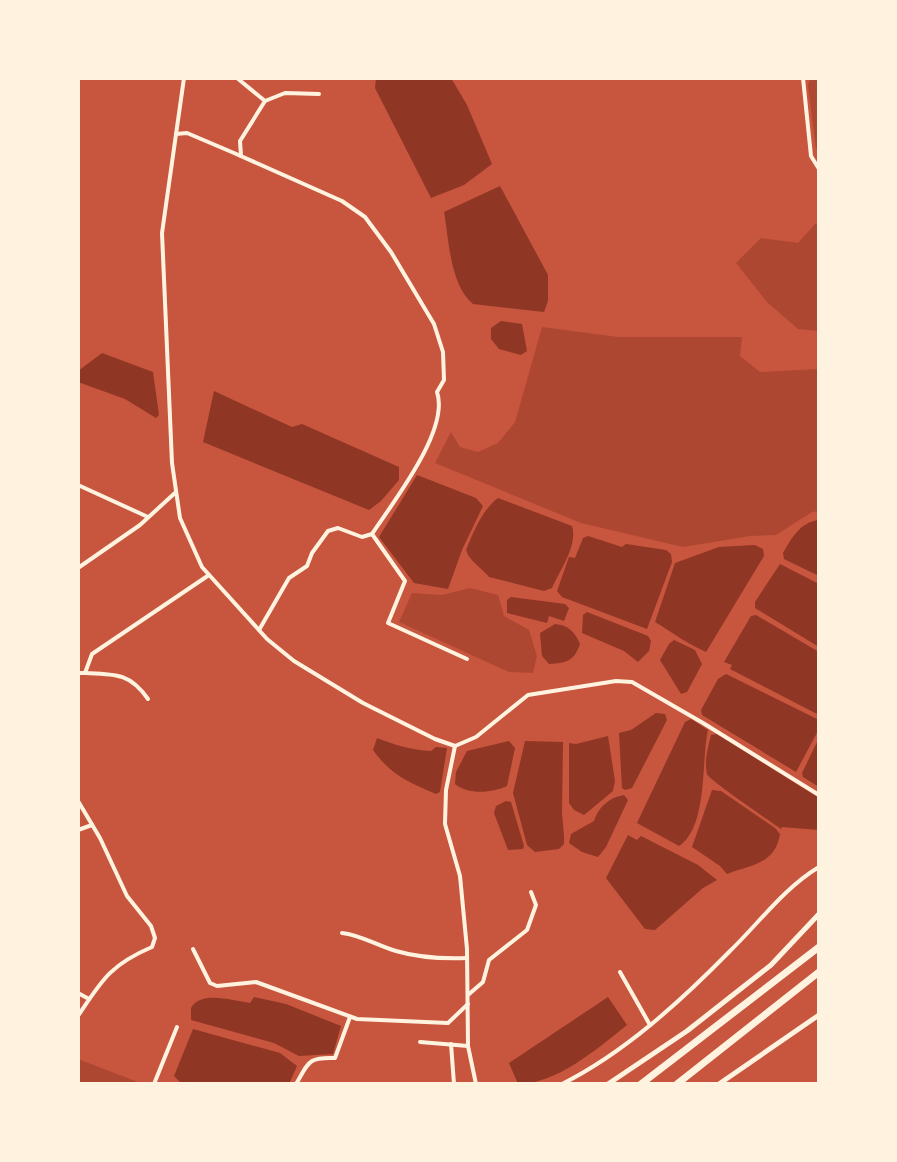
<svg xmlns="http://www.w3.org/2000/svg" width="897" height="1162" font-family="Inter,sans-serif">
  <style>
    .green { fill: #ae4732 }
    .water { fill: #8f3625 }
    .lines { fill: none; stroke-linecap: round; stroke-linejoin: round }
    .minor { stroke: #fff3e0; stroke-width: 4 }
    .tertiary { stroke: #fff3e0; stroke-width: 4 }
    .secondary { stroke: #fff3e0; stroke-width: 5 }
    .motorway { stroke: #fff3e0; stroke-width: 7 }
  </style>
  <rect width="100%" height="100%" fill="#c8553d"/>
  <g class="green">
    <path d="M811,78H819V149H816L808,85Z"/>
    <path d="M815,224H819V331L798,329L767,302L736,263L761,238L798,243Z"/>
    <path d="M542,327L618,337H742L740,356L760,372L819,369V511L812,512L776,535L750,536L683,547L581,523L435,463L451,432L460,447L478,452L498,443L515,422Z"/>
    <path d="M470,588L498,595L504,616L529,630L537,656L533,673L509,672L399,622L412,593L442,595Z"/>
    <path d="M78,1059L143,1084H78Z"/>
  </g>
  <g class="water">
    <path d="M376,78H451L467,105L492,164L464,185L431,198L375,88Z"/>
    <path d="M500,186L548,275V301L544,312L473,304C450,285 449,240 444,212Z"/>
    <path d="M501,321L522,324L527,351L521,355L499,349L491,339V328Z"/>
    <path d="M102,353L153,372L159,415L156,418L125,399L78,382V371Z"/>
    <path d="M214,391L292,427L302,424L399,467V480L381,501L369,510L203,442Z"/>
    <path d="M417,475L476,498L483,506L462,550L448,589L414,583L379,537Z"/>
    <path d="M498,498L572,526C578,545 560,570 552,588L544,591L489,577C482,568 469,561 466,550C473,533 482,510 498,498Z"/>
    <path d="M819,520V576L784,559L783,553C792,538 800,522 819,520Z"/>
    <path d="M588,536L622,547L626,544L666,550L671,554L672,562L647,629L562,597L557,591L569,557L575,558L583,538Z"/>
    <path d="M755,545L763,549L764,556L706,652C688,644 673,633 655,622L675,563L719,547Z"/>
    <path d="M780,564L819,584V647L755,608V602Z"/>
    <path d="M511,597L565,604L569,608L564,621L549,616L547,623L507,613V600Z"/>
    <path d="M587,612L648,636L651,641L649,651L638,662L624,651L582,633L583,615Z"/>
    <path d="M756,615L819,652V715L730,669L732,665L724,662L751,616Z"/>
    <path d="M555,624C568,625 575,632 580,644C574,661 567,663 549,664L542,656L540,633Z"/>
    <path d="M674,640L695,650L702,664L687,692L681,694L660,660L669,644Z"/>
    <path d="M726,674L819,720V729L796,772L702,715L701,710L718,679Z"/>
    <path d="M656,713L665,714L667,720L632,788L625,790L622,788L619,733L631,730Z"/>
    <path d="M691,719L708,730C701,762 708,827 679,846L637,823L685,722Z"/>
    <path d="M717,734L819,798V830L782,827L781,829C770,821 709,780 707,774C704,762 708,747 711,735Z"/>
    <path d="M608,736L615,781L613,791L584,815L574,810L569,803V743L576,744Z"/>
    <path d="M377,738C395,745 411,750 431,751L436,747L447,748L440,792L436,794C408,782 391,775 373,750Z"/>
    <path d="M819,738V787L803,777L802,773Z"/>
    <path d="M509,741L515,748L507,786C492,793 468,795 455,784L456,772L467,751Z"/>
    <path d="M525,741L563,742L562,813L564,836V844L559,849L535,852L527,845L513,793Z"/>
    <path d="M712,790L721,791L775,828L780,834C775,864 753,864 727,874L720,866L692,847Z"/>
    <path d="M624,795L628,800L606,847L598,857L582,852L569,843L571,834L594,821C598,808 609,797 624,795Z"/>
    <path d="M506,801L511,802L524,846L523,849L508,850L494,813L496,806Z"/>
    <path d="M628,835L637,840L641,836L698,865L717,880L703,888L655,930L645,929L606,878Z"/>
    <path d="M254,997L286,1004L341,1026L333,1054L299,1056L274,1043L191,1020V1008C201,990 233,1001 250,1003Z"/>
    <path d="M608,997L627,1025C598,1048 557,1084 518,1084L509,1063Z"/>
    <path d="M193,1029L280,1053L297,1066L289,1084H182L174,1076Z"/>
  </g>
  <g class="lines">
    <g class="minor">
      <path d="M237,78L265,101L240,141L241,156"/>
      <path d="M803,78L811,156L819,169"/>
      <path d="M265,101L285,93L319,94"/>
      <path d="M176,134L187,133L234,153L342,201L365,217L391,252L434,324L443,352L444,380L437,392C450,430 393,502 372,534L362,537L338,528L328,531L312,553L307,566L289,578L259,630"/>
      <path d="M78,485L148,517"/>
      <path d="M372,534L405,581L388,623L467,659"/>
      <path d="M78,568L140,525L176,492"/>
      <path d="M78,673H85L92,654L209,575"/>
      <path d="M85,673C115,674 130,673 148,699"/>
      <path d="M78,801L100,838L127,896L151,926L155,938L152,947C110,965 102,980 78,1016"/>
      <path d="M78,830L92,825"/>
      <path d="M342,933C361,935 378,946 396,951C420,958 442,959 467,958"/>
      <path d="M193,949L210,983L217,986L256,982L357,1019L448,1023L468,1004"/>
      <path d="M620,972L650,1025"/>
      <path d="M78,993L89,999"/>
      <path d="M468,995L483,982L489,960L527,930L536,905L531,892"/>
      <path d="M420,1042L468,1046"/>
      <path d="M451,1044L454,1084"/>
      <path d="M154,1084L177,1027"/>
      <path d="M296,1084C309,1062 308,1057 335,1058L350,1017"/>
    </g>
    <g class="tertiary">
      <path d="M184,78L162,233L172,463L180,518L202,567L267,639L294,661L363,703L435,739L455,746"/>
      <path d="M455,746L476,737L528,695L616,681L632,682L703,723L819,795"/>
      <path d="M455,746L446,790L445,824L460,876L467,949L468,1046L476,1084"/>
      <path d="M562,1084C624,1053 681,1001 730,951C759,923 784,888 819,867"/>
    </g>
    <g class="secondary">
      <path d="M608,1084L687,1031L771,965L819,914"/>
      <path d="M719,1084L819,1015"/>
    </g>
    <g class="motorway">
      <path d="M641,1084L819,947"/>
      <path d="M677,1084L819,972"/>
    </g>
  </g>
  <rect width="897" height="1162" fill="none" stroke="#fff3e0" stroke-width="160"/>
</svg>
